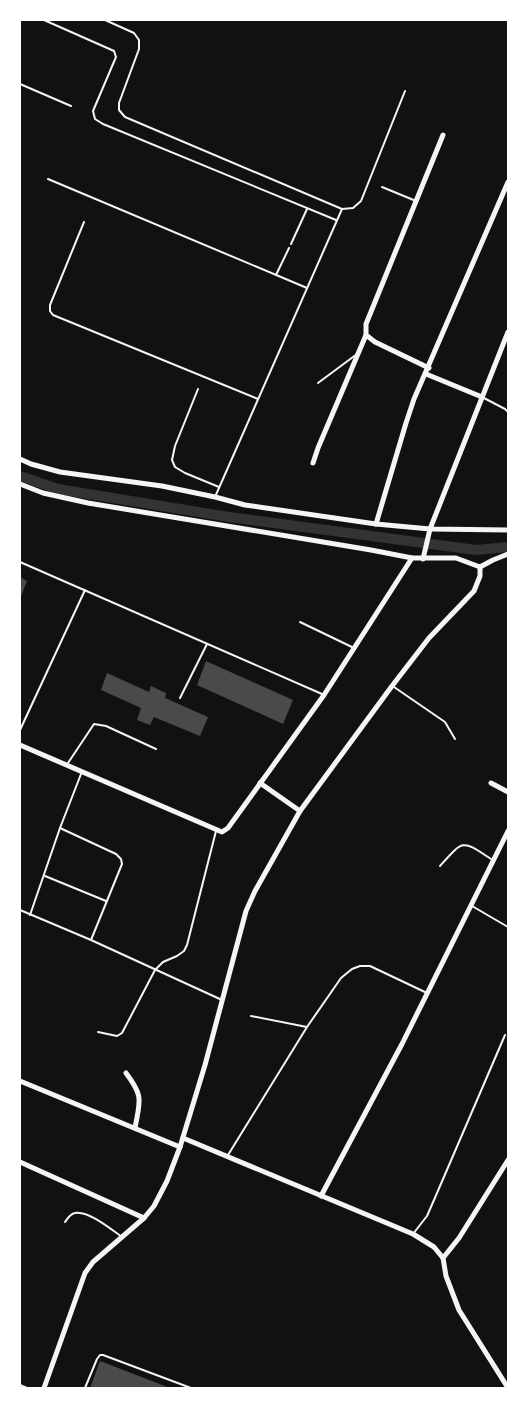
<svg xmlns="http://www.w3.org/2000/svg" width="528" height="1408" font-family="Quicksand,sans-serif">
  <style>
    .lines { fill: none; stroke-linecap: round; stroke-linejoin: round }
    .canal { stroke: #333; stroke-width: 10 }
    .building { fill: #4a4a4a }
    .service { stroke: #f5f5f5; stroke-width: 2 }
    .minor { stroke: #f5f5f5; stroke-width: 5 }
  </style>
  <rect width="100%" height="100%" fill="#111"/>
  <g class="lines">
    <path class="canal" d="M20,476L58,489L229,517L476,550L508,547"/>
  </g>
  <g class="building">
    <path d="M20,577L27,581L20,599Z"/>
    <path d="M206,661L293,700L283,724L197,685Z"/>
    <path d="M107,673L149,692L151,686L166,693L165,698L208,717L200,736L154,717L150,725L137,720L141,708L101,690Z"/>
    <path d="M100,1361L170,1388H90Z"/>
  </g>
  <g class="lines">
    <g class="service">
      <path d="M44,20L114,51L116,57L93,111L95,119L103,124L336,220"/>
      <path d="M105,20L134,33L139,40V49L119,103V110L125,117L342,209L353,208L361,201L405,91"/>
      <path d="M20,84L71,106"/>
      <path d="M48,179L307,288"/>
      <path d="M382,187L416,201"/>
      <path d="M84,222L50,305V311L53,315L258,399"/>
      <path d="M291,244L307,209"/>
      <path d="M276,275L289,248"/>
      <path d="M318,383L357,354"/>
      <path d="M198,389L175,446L172,460L175,467L185,473L219,487"/>
      <path d="M482,397L505,409L508,412"/>
      <path d="M215,497L342,209"/>
      <path d="M20,562L322,694"/>
      <path d="M300,622L354,648"/>
      <path d="M394,687L445,722L455,739"/>
      <path d="M180,698L207,644"/>
      <path d="M20,730L85,590"/>
      <path d="M68,763L94,724L106,726L156,749"/>
      <path d="M60,828L116,854L121,859L122,864L91,940"/>
      <path d="M440,866C464,839 462,840 491,859"/>
      <path d="M45,876L106,901"/>
      <path d="M472,906L508,927"/>
      <path d="M20,910L91,940L222,1000"/>
      <path d="M30,915L60,828L81,774"/>
      <path d="M251,1016L307,1027"/>
      <path d="M98,1032L117,1036L122,1033L155,970L163,962L177,956L184,951L187,945L216,831"/>
      <path d="M228,1155L307,1027L341,978L352,969L360,966H370L427,993"/>
      <path d="M65,1222C68,1218 70,1214 75,1213C88,1210 112,1230 122,1237"/>
      <path d="M413,1234L427,1216L434,1200L505,1035"/>
      <path d="M20,1385L27,1388"/>
      <path d="M85,1388L97,1359L100,1355H103L191,1388"/>
    </g>
    <g class="minor">
      <path d="M429,368L375,342L366,335V324L443,135"/>
      <path d="M426,374L482,397"/>
      <path d="M20,459L31,464L60,472L162,486L215,497L245,505L376,524L430,529L508,530"/>
      <path d="M313,463L318,448L366,335"/>
      <path d="M20,484L43,493L88,503L371,550L412,558H456L480,567V576L474,591L429,638L392,686L300,811L255,891L246,911L205,1065L180,1147L167,1181L154,1206L144,1218L93,1262L85,1273L44,1388"/>
      <path d="M376,524L406,423L414,399L508,182"/>
      <path d="M423,559L430,529L508,332"/>
      <path d="M480,567L493,560L508,554"/>
      <path d="M20,745L222,832L228,828L324,695L412,558"/>
      <path d="M260,783L300,811"/>
      <path d="M491,783L508,792"/>
      <path d="M126,1073C144,1097 140,1100 135,1128"/>
      <path d="M20,1081L180,1147"/>
      <path d="M183,1138L413,1234L434,1247L443,1258L446,1276L459,1310L508,1388"/>
      <path d="M20,1162L144,1218"/>
      <path d="M321,1196L402,1044L508,831"/>
      <path d="M443,1258L459,1238L508,1160"/>
    </g>
  </g>
  <rect width="528" height="1408" fill="none" stroke="#ffffff" stroke-width="42"/>
</svg>
